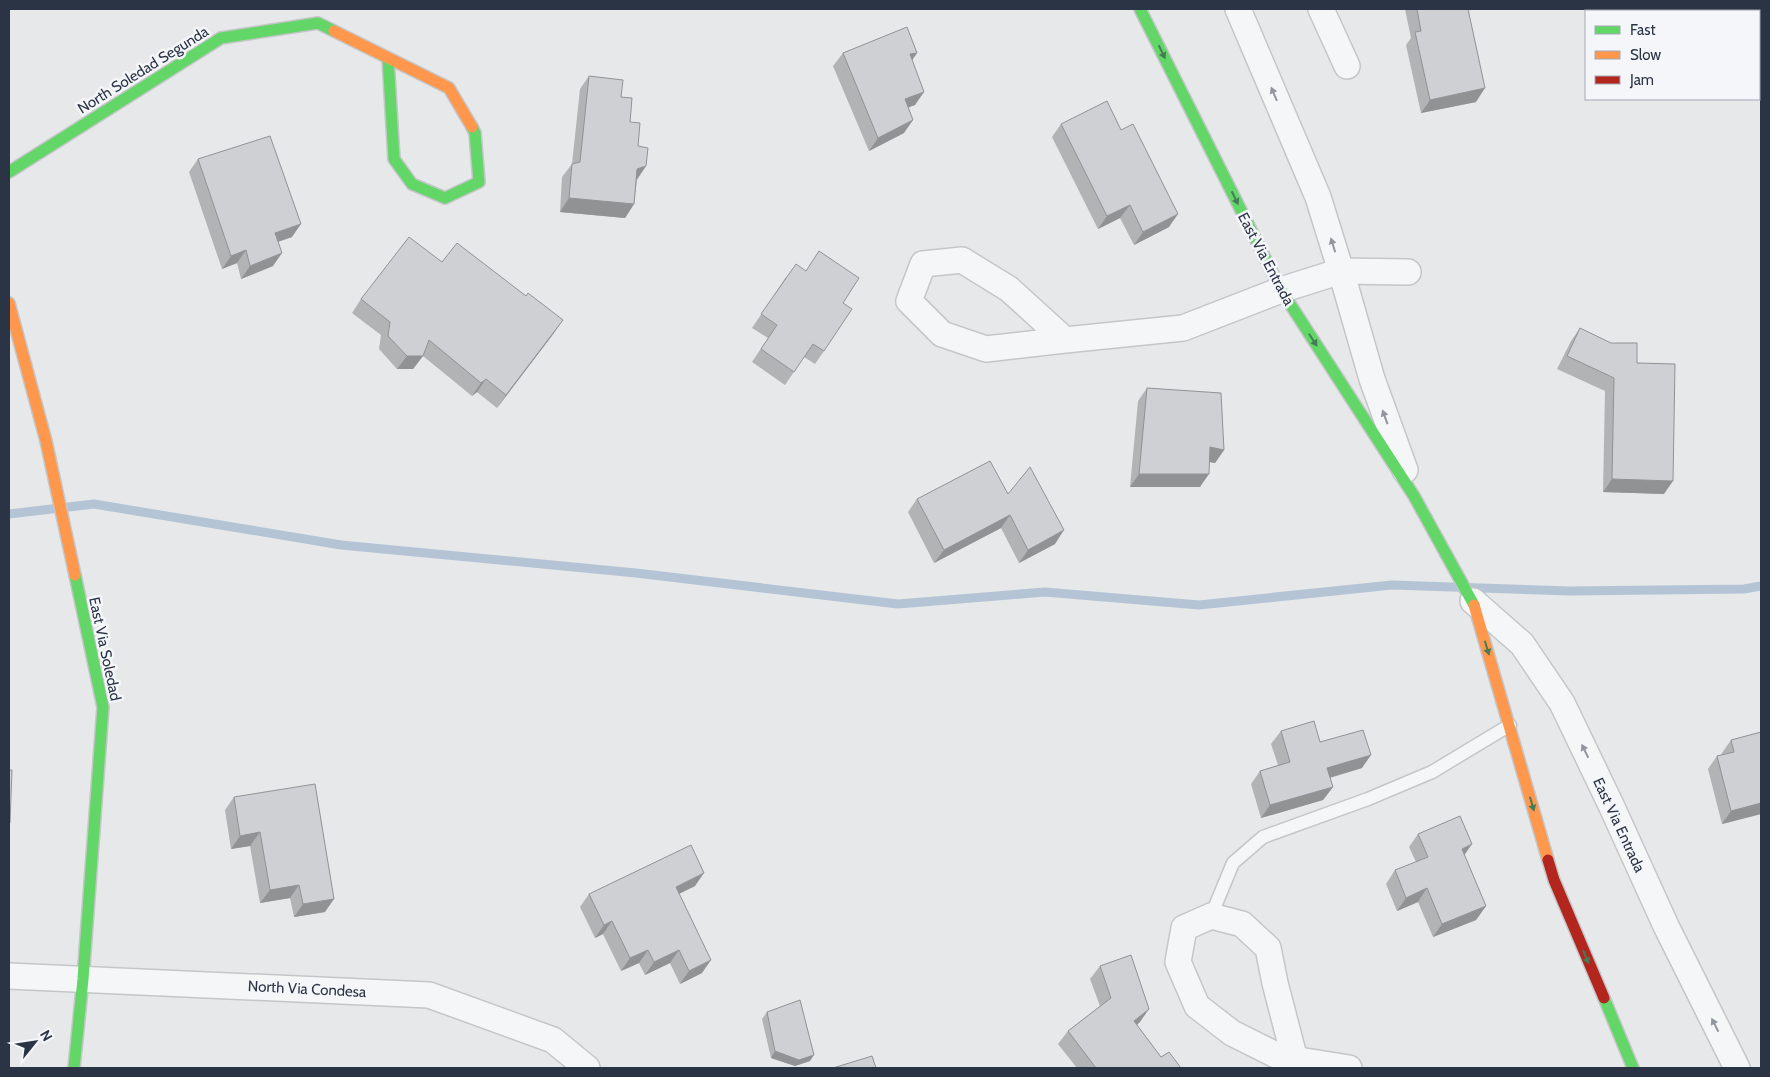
<svg xmlns="http://www.w3.org/2000/svg" width="1770" height="1077" font-family="Cabin,sans-serif">
  <style>
    .lines { fill: none; stroke-linecap: round; stroke-linejoin: round }
    .stream { stroke: #b4c4d5; stroke-width: 9 }
    .lane-casing { stroke: #c4c6c8; stroke-width: 15 }
    .street-casing { stroke: #c4c6c8; stroke-width: 28 }
    .fast-casing { stroke: #c4c6c8; stroke-width: 14 }
    .slow-casing { stroke: #c4c6c8; stroke-width: 14 }
    .jam-casing { stroke: #c4c6c8; stroke-width: 14 }
    .lane { stroke: #f5f6f7; stroke-width: 12 }
    .street { stroke: #f5f6f7; stroke-width: 25 }
    .fast { stroke: #63d668; stroke-width: 11 }
    .slow { stroke: #ff974d; stroke-width: 11 }
    .jam { stroke: #b3261e; stroke-width: 11 }
    .wall { fill: #b1b3b5 }
    .shaded-wall { fill: #909294 }
    .building { fill: #ced0d3; stroke: #909294 }
    .oneway { fill: #447d55 }
    .oneway2 { fill: #90959e }
    .labels { text-anchor: middle; dominant-baseline: central; stroke-width: 5; stroke-linejoin: round; paint-order: stroke }
    .street-label { font-size: 15px; fill: #2b3445; stroke: #f4f6f9 }
  </style>
  <rect width="100%" height="100%" fill="#e6e8ea"/>
  <g class="lines">
    <path class="stream" d="M9,514L94,504L341,545L636,573L898,604L1045,592L1199,605L1392,585L1570,591L1744,589L1761,586"/>
    <g class="lane-casing">
      <path id="lane" d="M1211,916L1233,863L1263,837L1368,799L1432,772L1510,725"/>
    </g>
    <g class="street-casing">
      <g id="street">
        <path d="M1238,9L1318,197L1341,271L1372,379L1405,470"/>
        <path d="M1321,9L1347,66"/>
        <path d="M1065,340L986,349L942,334L909,301L923,264L962,260L1009,289L1065,340L1183,328L1281,290L1341,271L1408,272"/>
        <path d="M1473,601L1522,644L1562,703L1611,805L1666,926L1737,1068"/>
        <path d="M9,976L429,995L553,1040L587,1068"/>
        <path d="M1295,1060L1275,983L1268,948L1242,924L1211,916L1184,928L1178,962L1197,1006L1232,1033L1280,1057L1349,1068"/>
      </g>
    </g>
    <g class="fast-casing">
      <g id="fast">
        <path d="M1140,9L1281,290L1414,496L1474,605"/>
        <path d="M388,58L394,159L412,184L445,198L479,182L475,133L472,127"/>
        <path d="M9,172L221,38L318,23L334,31"/>
        <path d="M1604,998L1633,1068"/>
        <path d="M74,1068L83,979L103,707L75,575"/>
      </g>
    </g>
    <g class="slow-casing">
      <g id="slow">
        <path d="M334,31L449,88L472,127"/>
        <path d="M9,303L46,441L75,575"/>
        <path d="M1474,605L1548,860"/>
      </g>
    </g>
    <g class="jam-casing">
      <path id="jam" d="M1548,860L1554,880L1604,998"/>
    </g>
    <use href="#lane" class="lane"/>
    <use href="#street" class="street"/>
    <use href="#fast" class="fast"/>
    <use href="#slow" class="slow"/>
    <use href="#jam" class="jam"/>
  </g>
  <g class="wall">
    <path d="M1405,9H1468L1476,102L1421,113L1406,45L1411,38Z"/>
    <path d="M843,53H917L912,60L915,105L908,107L904,133L869,151L833,66Z"/>
    <path d="M589,76L621,97L638,146L646,166L637,180L634,204L625,218L560,212L562,177L572,164L580,89Z"/>
    <path d="M1061,124L1169,227L1134,245L1120,218L1098,229L1052,137Z"/>
    <path d="M198,159L292,237L278,242L273,266L241,279L237,263L222,269L189,172Z"/>
    <path d="M442,262L554,333L497,408L477,392L472,396L423,356L413,369H397L379,349L381,335L352,313L361,299Z"/>
    <path d="M786,277L843,303L824,351L815,364L804,357L785,385L752,362L768,338L752,328Z"/>
    <path d="M1580,328L1637,363L1664,494L1603,492L1605,391L1557,369L1571,341Z"/>
    <path d="M1147,388L1224,450L1215,463L1209,462L1200,487H1130L1138,401Z"/>
    <path d="M1008,494L1055,544L1019,563L1001,528L934,563L908,512L917,499Z"/>
    <path d="M1281,731L1320,742L1362,768L1330,778L1333,787L1323,800L1261,818L1251,784L1260,771L1278,765L1271,744Z"/>
    <path d="M1761,732V814L1722,824L1708,769L1717,756L1722,754V753L1731,740Z"/>
    <path d="M234,797L325,912L294,917L290,898L260,903L250,846L231,849L225,810Z"/>
    <path d="M1418,834L1464,855L1486,906L1476,920L1433,937L1418,902L1397,911L1386,884L1395,870L1416,862L1409,847Z"/>
    <path d="M695,886L679,894L702,973L680,984L670,963L645,975L639,963L621,971L603,934L595,938L580,907L589,894Z"/>
    <path d="M1100,966L1140,1022L1137,1025L1161,1057L1181,1068H1077L1058,1044L1068,1031L1100,1006L1090,979Z"/>
    <path d="M767,1012L810,1061L795,1066L771,1058L762,1019Z"/>
  </g>
  <g class="shaded-wall">
    <path d="M917,53L908,66L910,54Z"/>
    <path d="M1485,88L1476,102L1421,113L1430,100Z"/>
    <path d="M924,92L915,105L896,112L905,99Z"/>
    <path d="M913,120L904,133L869,151L878,138Z"/>
    <path d="M646,166L637,179L628,182L637,169Z"/>
    <path d="M569,198L634,204L625,218L560,212Z"/>
    <path d="M1130,205L1120,218L1098,229L1107,216Z"/>
    <path d="M1178,214L1169,227L1134,245L1143,232Z"/>
    <path d="M301,224L292,237L265,246L275,233Z"/>
    <path d="M246,250L237,263L222,269L231,256Z"/>
    <path d="M282,253L273,266L241,279L250,266Z"/>
    <path d="M563,320L554,333L497,408L506,395Z"/>
    <path d="M407,356H423L413,369H397Z"/>
    <path d="M486,379L477,392L472,396L481,383Z"/>
    <path d="M1210,447L1224,450L1215,463L1201,460Z"/>
    <path d="M1139,474H1209L1200,487H1130Z"/>
    <path d="M1612,479L1673,481L1664,494L1603,492Z"/>
    <path d="M1010,515L1001,528L934,563L944,550Z"/>
    <path d="M1064,530L1055,544L1019,563L1028,550Z"/>
    <path d="M1371,755L1362,768L1318,781L1327,768Z"/>
    <path d="M1333,787L1323,800L1261,818L1270,805Z"/>
    <path d="M1761,803V814L1722,824L1731,811Z"/>
    <path d="M260,832L250,846L231,849L240,836Z"/>
    <path d="M1472,844L1463,857L1462,849Z"/>
    <path d="M704,873L695,886L666,900L676,887Z"/>
    <path d="M299,885L290,898L260,903L270,890Z"/>
    <path d="M1427,888L1418,902L1397,911L1406,898Z"/>
    <path d="M334,899L325,912L294,917L303,904Z"/>
    <path d="M1486,906L1476,920L1433,937L1442,924Z"/>
    <path d="M612,921L603,934L595,938L604,925Z"/>
    <path d="M648,950L639,963L621,971L630,958Z"/>
    <path d="M679,950L670,963L645,975L654,962Z"/>
    <path d="M711,960L702,973L680,984L689,971Z"/>
    <path d="M1149,1009L1140,1022L1125,1034L1134,1021Z"/>
    <path d="M775,1051L814,1055L810,1061L795,1066L771,1058Z"/>
  </g>
  <g class="building">
    <path d="M1417,9H1468L1485,88L1430,100L1415,32L1421,31Z"/>
    <path d="M907,27L917,53L910,54L924,92L905,99L913,120L878,138L843,53Z"/>
    <path d="M589,76L623,80L621,97L632,98L630,122L640,123L638,146L648,148L646,166L637,169L634,204L569,198L572,164L580,162Z"/>
    <path d="M1107,101L1121,130L1133,124L1178,214L1143,232L1130,205L1107,216L1061,124Z"/>
    <path d="M270,136L301,224L275,233L282,253L250,266L246,250L231,256L198,159Z"/>
    <path d="M409,237L442,262L457,243L526,296L528,293L563,320L506,395L486,379L481,383L429,340L423,356H407L388,336L390,322L361,299Z"/>
    <path d="M819,251L859,278L843,303L852,309L824,351L813,344L794,372L761,349L777,325L761,314L796,264L806,271Z"/>
    <path d="M1580,328L1611,343H1637V363L1675,364L1673,481L1612,479L1614,378L1567,356Z"/>
    <path d="M1147,388L1221,393L1224,450L1210,447L1209,474H1139Z"/>
    <path d="M990,461L1008,494L1030,467L1064,530L1028,550L1010,515L944,550L917,499Z"/>
    <path d="M1314,721L1320,742L1363,730L1371,755L1327,768L1333,787L1270,805L1260,771L1290,762L1281,731Z"/>
    <path d="M1761,732V803L1731,811L1717,756L1734,752L1731,740Z"/>
    <path d="M9,770H12L10,823L9,822Z"/>
    <path d="M315,784L334,899L303,904L299,885L270,890L260,832L240,836L234,797Z"/>
    <path d="M1460,816L1472,844L1462,849L1486,906L1442,924L1427,888L1406,898L1395,870L1428,857L1418,834Z"/>
    <path d="M691,845L704,873L676,887L711,960L689,971L679,950L654,962L648,950L630,958L612,921L604,925L589,894Z"/>
    <path d="M1131,955L1149,1009L1134,1021L1161,1057L1169,1052L1181,1068H1096L1068,1031L1111,998L1100,966Z"/>
    <path d="M800,1000L814,1055L799,1060L775,1051L767,1012Z"/>
    <path d="M872,1056L876,1068H833Z"/>
  </g>
  <defs><path id="oneway-solid" d="M-6-.8H1V-3.2L6.5 0L1 3.2V.8H-6Z" transform="scale(1.25)"/></defs>
  <g class="oneway">
    <use href="#oneway-solid" transform="translate(1162 52) rotate(64)"/>
    <use href="#oneway-solid" transform="translate(1235 198) rotate(64)"/>
    <use href="#oneway-solid" transform="translate(1313 340) rotate(57)"/>
    <use href="#oneway-solid" transform="translate(1487 648) rotate(73)"/>
    <use href="#oneway-solid" transform="translate(1532 804) rotate(74)"/>
    <use href="#oneway-solid" transform="translate(1586 957) rotate(67)"/>
  </g>
  <g class="oneway2">
    <use href="#oneway-solid" transform="translate(1274 94) rotate(-113)"/>
    <use href="#oneway-solid" transform="translate(1333 245) rotate(-107)"/>
    <use href="#oneway-solid" transform="translate(1385 417) rotate(-110)"/>
    <use href="#oneway-solid" transform="translate(1585 751) rotate(-116)"/>
    <use href="#oneway-solid" transform="translate(1715 1025) rotate(-117)"/>
  </g>
  <g class="labels">
    <g class="street-label">
      <text transform="translate(143 70) rotate(-32)">North Soledad Segunda</text>
      <text transform="translate(1266 259) rotate(62)">East Via Entrada</text>
      <text transform="translate(105 649) rotate(78)">East Via Soledad</text>
      <text transform="translate(1619 825) rotate(65)">East Via Entrada</text>
      <text transform="translate(307 989) rotate(3)">North Via Condesa</text>
    </g>
  </g>
  <rect width="1770" height="1077" fill="none" stroke="#2b3445" stroke-width="20"/>
  <rect x="1585" y="10" width="175" height="90" fill="#f4f6f9" stroke="#a4a8b1"/>
  <rect x="1595" y="26" width="25" height="8" fill="#63d668" stroke="#a4a8b1"/>
  <text x="1630" y="35" font-size="15" fill="#2b3445">Fast</text>
  <rect x="1595" y="51" width="25" height="8" fill="#ff974d" stroke="#a4a8b1"/>
  <text x="1630" y="60" font-size="15" fill="#2b3445">Slow</text>
  <rect x="1595" y="76" width="25" height="8" fill="#b3261e" stroke="#a4a8b1"/>
  <text x="1630" y="85" font-size="15" fill="#2b3445">Jam</text>
  <g transform="translate(35 1042) rotate(60)" stroke="#f4f6f9" stroke-width="4" paint-order="stroke">
  <path d="M0-4L9 19L0 12L-9 19Z" fill="#2b3445"/>
  <text y="-8" font-size="14" font-weight="bold" text-anchor="middle" fill="#2b3445">N</text>
  </g>
</svg>
